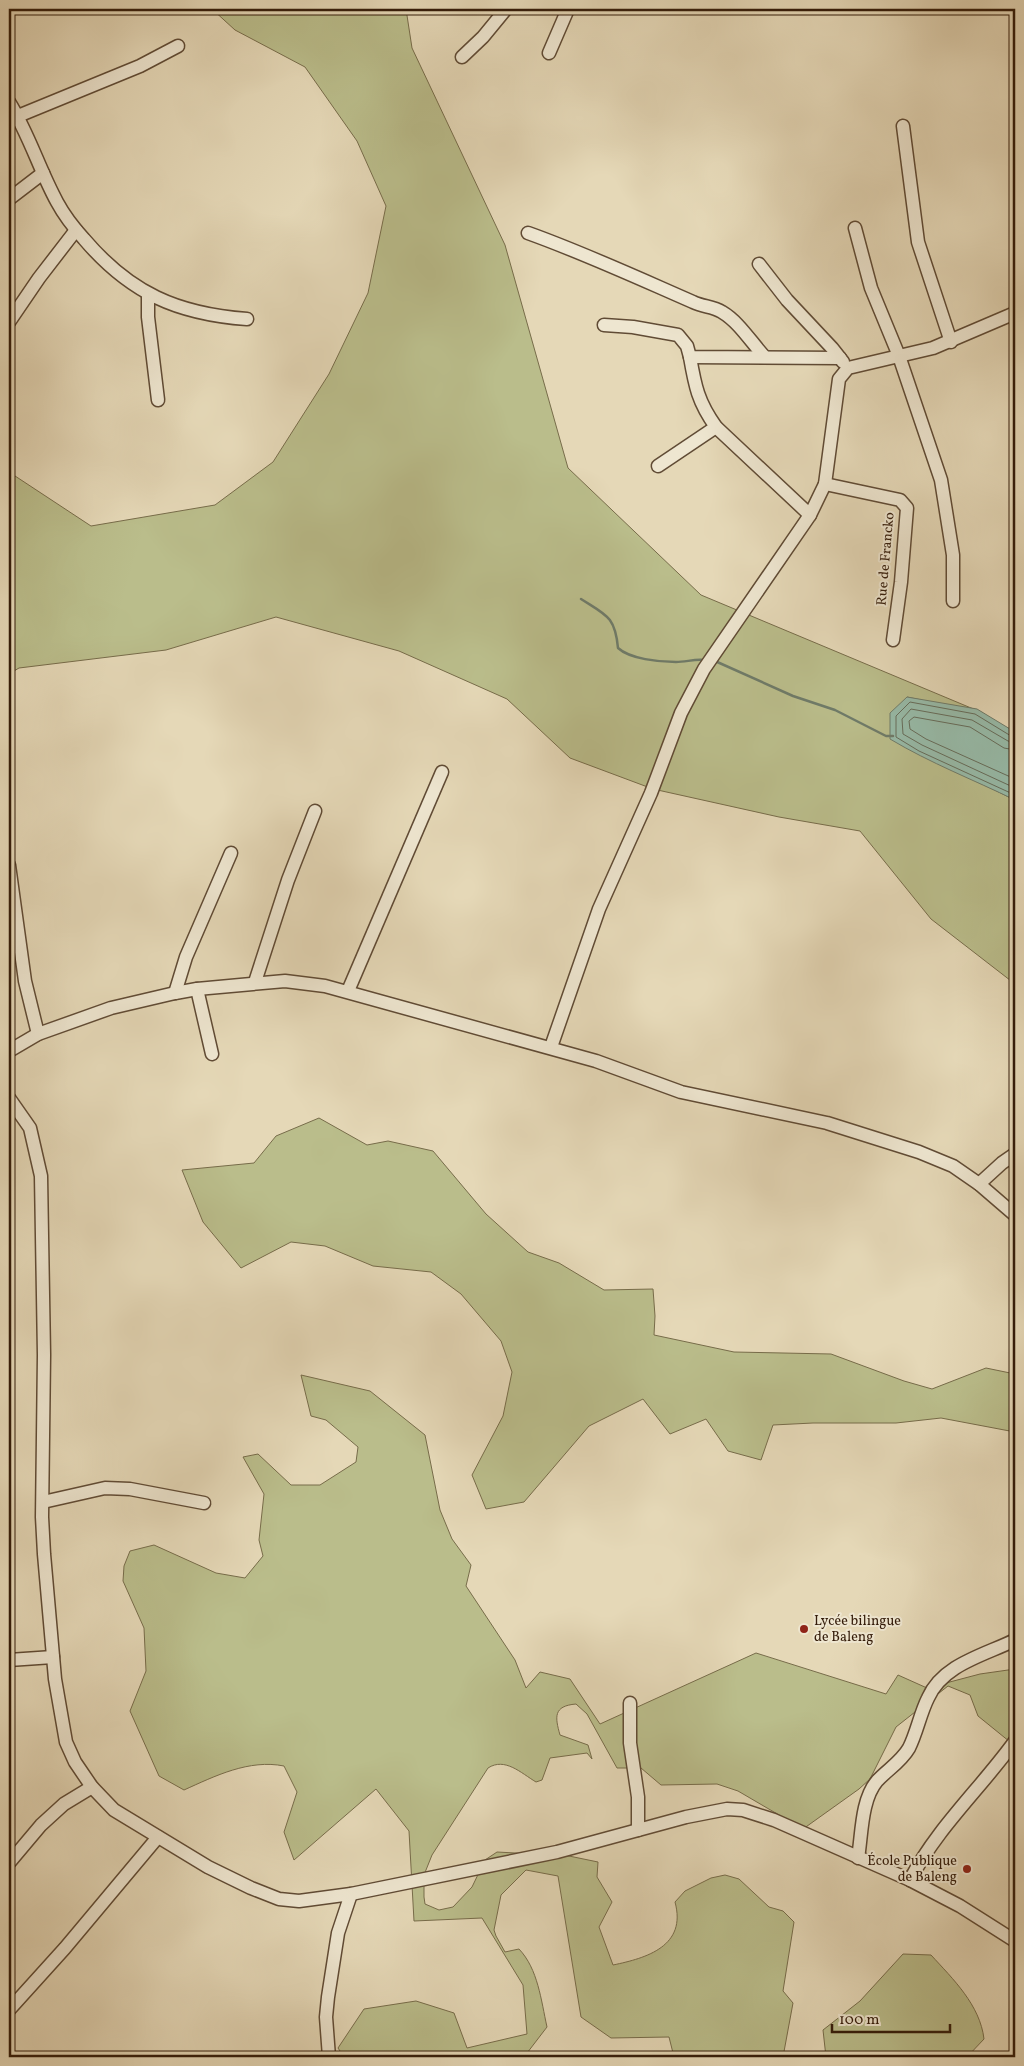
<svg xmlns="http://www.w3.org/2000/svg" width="1024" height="2066" font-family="Vollkorn,serif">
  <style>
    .green { fill: #babd8b; stroke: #776c4a }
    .water { fill: #97bba9; stroke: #6f7b69 }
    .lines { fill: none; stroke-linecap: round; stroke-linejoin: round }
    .shore { stroke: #666c5a; stroke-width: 1 }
    .stream { stroke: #6f7b69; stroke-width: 2.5 }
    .minor-casing { stroke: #604b35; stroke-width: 15 }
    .minor { stroke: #eee6d0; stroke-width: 12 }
    .poi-dot { fill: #8f2418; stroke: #eee6d0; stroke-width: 2 }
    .labels { text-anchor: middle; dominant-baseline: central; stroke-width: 4; stroke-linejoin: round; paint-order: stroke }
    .street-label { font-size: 14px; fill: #341c0a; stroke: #eee6d0 }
    .poi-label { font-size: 14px; fill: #341c0a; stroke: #eee6d0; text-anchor: start }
  </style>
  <rect width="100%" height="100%" fill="#e5d8b7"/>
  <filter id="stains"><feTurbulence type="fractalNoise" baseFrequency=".004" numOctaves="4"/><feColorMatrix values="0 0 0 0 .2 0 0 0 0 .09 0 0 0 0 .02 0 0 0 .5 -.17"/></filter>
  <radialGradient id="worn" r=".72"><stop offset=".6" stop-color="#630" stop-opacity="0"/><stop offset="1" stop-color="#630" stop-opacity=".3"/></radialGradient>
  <g class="green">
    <path d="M212,9H406L412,48L505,245L568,468L701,595L983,713L907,697L976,781L1015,800V984L931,919L860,831L779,817L653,789L570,758L507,699L399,651L276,617L166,650L19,668L9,674V472L91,526L215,505L273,462L329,374L368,293L386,206L357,141L305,67L235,30Z"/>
    <path d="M319,1118L367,1145L388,1141L433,1151L486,1214L528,1252L559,1263L604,1290L653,1289L655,1316L654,1335L734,1352L831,1354L904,1381L932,1389L986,1368L1015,1374V1432L941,1418L896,1423H813L773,1425L761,1460L728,1451L706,1419L670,1434L643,1399L589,1426L524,1502L486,1509L472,1475L503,1416L512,1372L501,1341L461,1294L431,1272L373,1266L325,1246L291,1242L241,1268L203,1222L182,1170L254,1163L276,1136Z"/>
    <path d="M301,1375L370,1391L425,1435L440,1510L452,1539L471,1565L466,1586L515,1660L526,1688L540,1672L570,1679L600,1724L756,1653L886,1694L898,1675L927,1688L980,1674L1015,1669V1746L978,1716L970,1695L948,1686L896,1727L870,1779L859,1789L803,1829L738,1791L717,1784L661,1785L641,1768H617L587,1714L576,1704C553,1706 555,1717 560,1735L588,1745L592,1759L587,1753L550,1758L542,1780L536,1782C521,1773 505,1757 488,1768L432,1855L424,1875V1897L425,1904L439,1910L453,1907L472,1887L485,1860L497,1852L569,1856L598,1862L597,1877L612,1902L599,1927L613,1965C647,1958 687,1946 675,1902L685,1891L711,1878L725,1875L739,1879L769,1907L783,1911L794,1922L783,1991L793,2003L783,2057H674L669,2037L611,2038L581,2017L558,1876L526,1870L501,1895L494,1930L496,1936L505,1952L519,1949C538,1969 541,2000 547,2027L524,2057H344L338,2048L364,2009L416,2001L454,2013L467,2048L527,2034L523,1985L482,1918L414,1921L409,1831L376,1789L294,1860L284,1832L297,1792L284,1766C249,1759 215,1776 184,1790L159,1776L130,1711L146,1671L144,1628L123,1581L124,1566L130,1551L154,1545L216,1573L245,1578L263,1556L259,1540L264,1494L243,1457L258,1454L291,1485H320L356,1462L358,1447L326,1420L311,1416Z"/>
    <path d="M903,1954L931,1955C953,1979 980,2005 984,2039L967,2057H826L823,2030L860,2001Z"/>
  </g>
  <path class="water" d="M907,697L977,709L1015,732V800C974,780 930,763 890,739V713Z"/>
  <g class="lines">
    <g class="shore">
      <path d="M1015,736H1011L975,714L910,702L896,716V737L919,751L1015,795"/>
      <path d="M1015,743L1008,741L972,720L911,709L902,719L903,734L922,745L1015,788"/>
      <path d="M1015,750L1004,748L970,727L914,717L909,721L910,729L926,739L1015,779"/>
    </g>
    <g class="stream">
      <path d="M581,599C606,615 615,616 618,648C630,659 659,662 676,662C686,662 694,659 704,660"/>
      <path d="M715,661L793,696L835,710L886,736H893"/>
    </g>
    <g class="minor-casing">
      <g id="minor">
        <path d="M549,53L568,9"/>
        <path d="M462,57L483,37L506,9"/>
        <path d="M9,102C29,134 39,169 57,202C64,215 74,228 84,239C130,293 177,314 247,319"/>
        <path d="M18,116L140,66L178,46"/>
        <path d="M903,126L918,242L951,342"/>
        <path d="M9,199L43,173"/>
        <path d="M855,228L871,288L899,356L941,480L953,555V601"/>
        <path d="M528,233C584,253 638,278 693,302C703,307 713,306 722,312C739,322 751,342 764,356"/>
        <path d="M759,264L787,300L832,348L843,362"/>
        <path d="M148,294V317L158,400"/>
        <path d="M9,322L39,278L76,230"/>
        <path d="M604,325L633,327L678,335L687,346L690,357L840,358"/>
        <path d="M690,357C695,386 698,402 716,427L810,515"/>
        <path d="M658,466L716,427"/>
        <path d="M825,484L900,500L907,508L901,582L893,640"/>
        <path d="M9,865L25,981L38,1034"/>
        <path d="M255,982L288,880L315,811"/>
        <path d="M197,989L212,1054"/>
        <path d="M348,991L442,772"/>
        <path d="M175,993L186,957L231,853"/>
        <path d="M551,1047L599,909L651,793L681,713L704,669L810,515L825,484L839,379L848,368L933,348L1015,313"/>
        <path d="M9,1051L38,1034L111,1008L175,993L197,989L285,981L325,986L596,1061L681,1092L827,1123L919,1152L953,1166L979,1184L1015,1215"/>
        <path d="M9,1098L30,1128L41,1176L44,1355L42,1517L44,1554L55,1679L66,1742L75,1762L92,1787L114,1810L208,1867L251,1888L279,1899L299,1901L351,1894L557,1852L686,1817L727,1809L743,1810L774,1820L910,1880L960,1906L1015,1941"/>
        <path d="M979,1184L1002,1163L1015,1154"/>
        <path d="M43,1502L105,1488L130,1489L204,1503"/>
        <path d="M9,1660L53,1657"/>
        <path d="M630,1703V1743L638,1797V1830"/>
        <path d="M858,1858C862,1834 861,1800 877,1781C887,1770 901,1762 909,1748C917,1732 920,1714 928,1698C943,1664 985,1655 1015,1640"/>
        <path d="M9,1863L41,1825L64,1804L92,1787"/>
        <path d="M910,1880C937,1828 981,1788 1015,1741"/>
        <path d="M9,2010L65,1948L158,1837"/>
        <path d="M329,2057L326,2017L328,1997L338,1933L351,1894"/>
      </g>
    </g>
    <use href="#minor" class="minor"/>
  </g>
  <g class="poi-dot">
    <circle cx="804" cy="1629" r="5"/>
    <circle cx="967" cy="1869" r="5"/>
  </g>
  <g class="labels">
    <g class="street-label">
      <text transform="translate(886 559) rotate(-85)">Rue de Francko</text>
    </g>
    <g class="poi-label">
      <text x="814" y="1621">Lycée bilingue<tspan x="814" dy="16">de Baleng</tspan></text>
      <text x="957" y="1861" text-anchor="end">École Publique<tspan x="957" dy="16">de Baleng</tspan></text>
    </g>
  </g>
  <rect width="1024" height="2066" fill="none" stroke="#e5d8b7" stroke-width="30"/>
  <rect x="10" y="10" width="1004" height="2046" fill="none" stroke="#341c0a" stroke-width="2.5"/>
  <rect x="15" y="15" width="994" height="2036" fill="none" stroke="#341c0a"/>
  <path d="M832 2024v8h118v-8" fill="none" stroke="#341c0a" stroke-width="2.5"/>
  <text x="839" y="2024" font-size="15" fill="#341c0a" stroke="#eee6d0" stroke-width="4" paint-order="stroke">100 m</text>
  <rect width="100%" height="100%" filter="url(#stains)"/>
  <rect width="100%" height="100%" fill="url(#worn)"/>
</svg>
